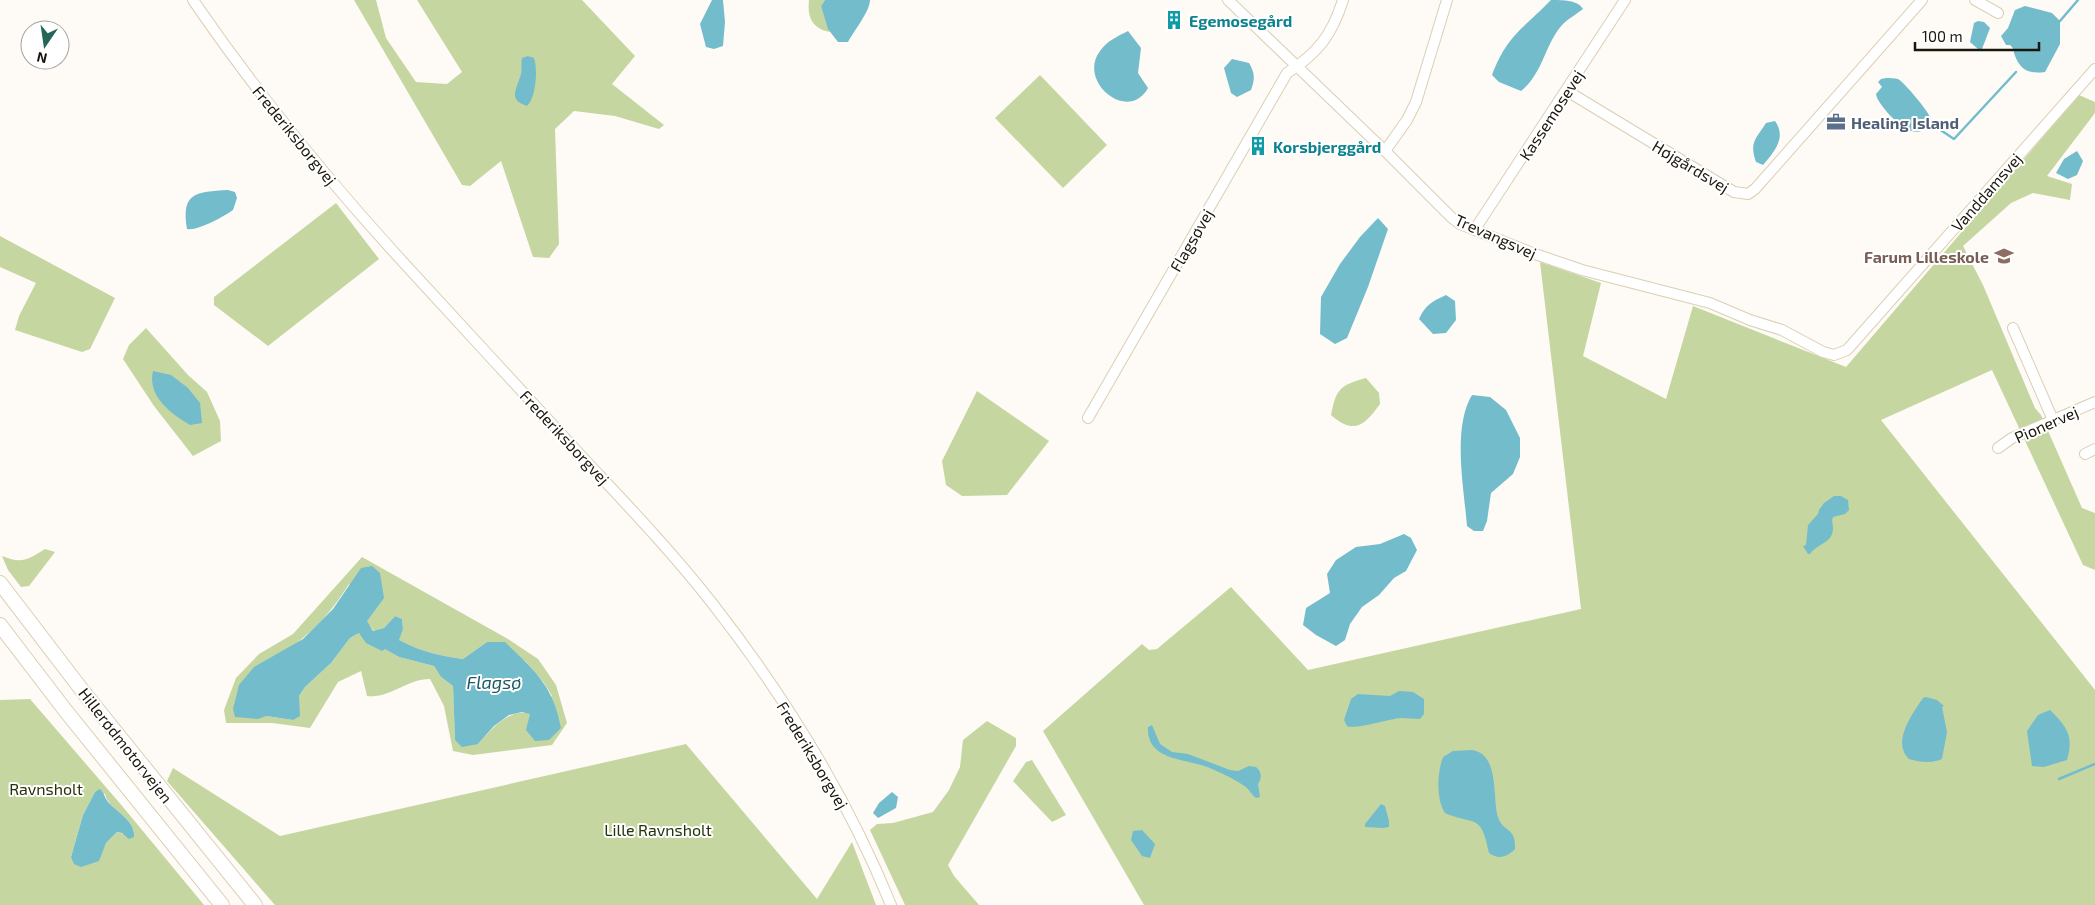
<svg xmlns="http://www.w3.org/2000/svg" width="2095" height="905" font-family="'Exo 2',sans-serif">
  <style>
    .green { fill: #c5d6a1; fill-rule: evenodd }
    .water { fill: #73bccb }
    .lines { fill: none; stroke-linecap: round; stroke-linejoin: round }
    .stream { stroke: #73bccb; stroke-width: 2.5 }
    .minor-casing { stroke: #dbcfb3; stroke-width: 12 }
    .highway-casing { stroke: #dbcfb3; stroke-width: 16 }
    .minor { stroke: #fff; stroke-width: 10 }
    .highway { stroke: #fff; stroke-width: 14 }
    .labels { text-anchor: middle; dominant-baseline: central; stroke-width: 4; stroke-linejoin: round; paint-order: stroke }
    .culture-label { font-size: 16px; font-weight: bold; fill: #0d838f; stroke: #fff; text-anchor: start }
    .street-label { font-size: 16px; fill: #1b170d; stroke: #fff }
    .service-label { font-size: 16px; font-weight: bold; fill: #4e5e75; stroke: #fff; text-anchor: start }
    .education-label { font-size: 16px; font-weight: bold; fill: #785e54; stroke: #fff; text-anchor: end }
    .park-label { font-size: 16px; fill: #273107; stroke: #fff }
    .water-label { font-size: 18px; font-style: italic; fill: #1d5965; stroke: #fff }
  </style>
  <rect width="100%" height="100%" fill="#fefbf6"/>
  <g class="green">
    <path d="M354,0H376L386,38L416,82L447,84L462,72L417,0H582L635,56L612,84L664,125L659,129L615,116L574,111L555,129L559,244L549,258L533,257L501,161L470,186L462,185Z"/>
    <path d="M809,0H825L821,6L830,32C813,29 807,18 809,0Z"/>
    <path d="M1040,75L1107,145L1063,188L995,118Z"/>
    <path d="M2079,95L2095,102V113L2047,176L2072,184L2070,200L2033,193L2011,203L1963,246L1983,285L2035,408L2041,415L2082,508L2095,513V570L2083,565L1992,370L1881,420L2095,690V905H1144L1043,731L1142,644L1149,650L1157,649L1231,587L1308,670L1581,609L1540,262L1601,283L1583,356L1666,399L1693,306L1846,367Z"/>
    <path d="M336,203L379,259L268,346L214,305V297Z"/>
    <path d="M0,236L115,298L90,349L82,352L15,330L19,316L36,283L0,267Z"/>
    <path d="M146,328L188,375L207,392L220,421L221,441L193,456L154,406L123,359L129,345Z"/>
    <path d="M1366,378L1379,393L1380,404C1364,426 1354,435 1331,415C1336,388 1341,385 1366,378Z"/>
    <path d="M977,391L1049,441L1007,495L962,496L946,485L942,461Z"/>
    <path d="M45,549L55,552L29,586L21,587L8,570L2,556C22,564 27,560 45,549Z"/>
    <path d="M362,557L508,639L538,659L556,685L567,723L552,745L473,755L453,751L444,706L430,679C406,679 390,699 367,696L361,671L338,682L310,728L272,723H226L224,710L236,678L259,654L293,634ZM349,584L366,621L374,631L384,628L395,616L402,619L403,629L398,640C419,651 440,656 463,659L487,642L526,662L544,683L552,696L530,713C507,709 492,729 478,744L455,740L453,686L441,677L434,666L399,657L359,633L350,638L331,663L305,687L299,696L293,720L266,716L282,653C312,634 330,614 349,584Z"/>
    <path d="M30,699L123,807L204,905H0V700ZM95,792L105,794C109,812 137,818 134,837L117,832L106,843L98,861L71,857L83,815Z"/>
    <path d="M987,721L1016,738V746L948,865L954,876L979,905H905L870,830L877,824L893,823L933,812L949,790L960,767L963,740Z"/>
    <path d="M686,744L817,899L852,842L876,905H275L167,781L173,768L280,836Z"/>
    <path d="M1032,760L1066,815L1052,822L1013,781L1026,762Z"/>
  </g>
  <g class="water">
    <path d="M712,0H723L725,22L723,46L714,49L706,47L700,24Z"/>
    <path d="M825,0H870C870,11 854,31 848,42H838L828,29L821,6Z"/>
    <path d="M1551,0C1563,0 1578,0 1583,9C1577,14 1569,18 1563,24C1545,43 1543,74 1521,91L1499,82L1492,75C1507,35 1524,28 1551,0Z"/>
    <path d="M2025,6L2052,13L2060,21V44L2045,72C2030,74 2021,71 2015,56C2013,51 2014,48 2010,45H2006L2001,36L2008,28L2015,10Z"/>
    <path d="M1978,21L1984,22L1990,28L1982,49H1978L1970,42L1974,23Z"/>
    <path d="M1128,31L1141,48L1138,73L1148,88C1128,124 1077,81 1100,51C1107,41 1118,36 1128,31Z"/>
    <path d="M528,56L534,58C538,69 536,98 527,106C507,100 517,89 521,74C522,69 521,64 522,58Z"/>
    <path d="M1232,59L1249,63C1255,73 1255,79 1251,90L1237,97L1231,93L1224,68Z"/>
    <path d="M1886,78C1890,78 1894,78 1898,79C1905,83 1929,112 1931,119L1928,127C1923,131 1918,133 1912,131C1902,130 1877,104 1876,94L1882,87L1878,82L1881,79Z"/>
    <path d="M1775,121C1787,138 1774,152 1763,165L1756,162C1749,142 1756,139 1766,123Z"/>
    <path d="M2077,151L2083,161L2077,175L2068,179L2056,173L2064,159Z"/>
    <path d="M228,190L235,192L237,198L233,210C223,217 198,231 187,229C181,192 196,192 228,190Z"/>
    <path d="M1378,218L1388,229L1368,287L1347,338L1335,344L1320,334L1321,297L1340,264L1360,237Z"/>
    <path d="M1446,295L1455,301L1456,320L1446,333L1433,334L1419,319C1425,305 1433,301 1446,295Z"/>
    <path d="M153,371L171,375L188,388L200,403L202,423L190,425C171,414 147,396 153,371Z"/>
    <path d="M1472,395L1490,397L1506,410L1520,438V457L1513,474L1491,493L1487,521L1483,531H1474L1467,526C1464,488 1452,428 1472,395Z"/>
    <path d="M1834,496H1841L1848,500L1849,510L1845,514L1833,517L1832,520C1837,544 1821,540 1810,554H1808L1803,546L1806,545L1808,525L1818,514L1819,510L1824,503Z"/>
    <path d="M1404,534L1411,538L1417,550L1406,571L1394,578L1379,595L1362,607L1350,624L1345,640L1336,646L1316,635L1303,625L1306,608L1330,593L1327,574L1336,560L1356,547L1380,544Z"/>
    <path d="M372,566L380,573L384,598L367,621L373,631L384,628L395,616L402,619L403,629L399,640C419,651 440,656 463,659L487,642H505C535,671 553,685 561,728L549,740L535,741L526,730L530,714L522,712L509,715L494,726L478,744L462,747L455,740L453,686L441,677L434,666L399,657L385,649L382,651L366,643L359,633L350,638L331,663L305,687L299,696L300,716L293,720L266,716L258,719L235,717L233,709L239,685L254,667L303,639L333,609L361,568Z"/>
    <path d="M1399,691L1413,692L1424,699V714L1420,719C1414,719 1407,718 1401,718C1387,719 1356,730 1347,726L1344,720L1351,699L1358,694L1390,696Z"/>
    <path d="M1926,697L1937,700L1944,706L1942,707L1947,732L1942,759C1930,764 1920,762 1909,759C1891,742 1913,713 1923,698Z"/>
    <path d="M2050,710C2067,727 2074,736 2067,760L2044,767L2032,766L2027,731L2038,715Z"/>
    <path d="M1152,725L1160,744L1172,752L1188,754L1230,770L1238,771L1249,766L1256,767C1262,772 1262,778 1258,784L1260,797L1256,798C1252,795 1249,790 1246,787C1236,780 1224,774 1212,769C1190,758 1146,763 1148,727Z"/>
    <path d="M1472,750C1500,754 1492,798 1498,817C1503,833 1516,826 1515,849C1507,857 1499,860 1489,853C1481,812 1475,826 1445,813C1436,799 1437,773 1443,757L1453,751Z"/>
    <path d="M100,789C105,794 105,799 109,803C118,813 136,822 134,837L129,839L122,833L117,832L106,843L99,861L81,867L74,864L71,857L83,815L95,792Z"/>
    <path d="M892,792L898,797L896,808L878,818L873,813L879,803Z"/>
    <path d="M1381,804L1385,806L1389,821V827L1383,828L1365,827V824Z"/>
    <path d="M1142,830L1155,844L1150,858L1142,856L1131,840L1133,831Z"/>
  </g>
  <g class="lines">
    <g class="stream">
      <path d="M2060,21L2078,0"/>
      <path d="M1930,123L1954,139L2016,72"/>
      <path d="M2059,779L2095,764"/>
    </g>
    <g class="minor-casing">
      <g id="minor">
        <path d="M193,0C256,92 327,179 402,261C463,328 525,394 586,461C629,507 673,553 712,603C784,695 847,797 891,905"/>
        <path d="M1228,0L1385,151L1451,217L1460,224L1535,254L1582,270L1710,303L1750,320L1782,330L1823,352L1834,355L1847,350L2095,69"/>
        <path d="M1975,0L1998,13"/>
        <path d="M1567,91L1734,192L1748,194L1755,189L1922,0"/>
        <path d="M1385,151L1407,120L1416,102L1447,0"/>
        <path d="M1475,229L1625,0"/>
        <path d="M2013,328L2053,420"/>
        <path d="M1088,418L1287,73C1318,53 1332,35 1343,0"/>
        <path d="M1998,448L2012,438L2095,402"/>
        <path d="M2085,454L2095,449"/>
      </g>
    </g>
    <g class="highway-casing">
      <g id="highway">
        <path d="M0,583L85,694L255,905"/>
        <path d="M0,625L65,710L222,905"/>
      </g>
    </g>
    <use href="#minor" class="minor"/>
    <use href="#highway" class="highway"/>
  </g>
  <defs>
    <g id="building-bare" transform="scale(1.5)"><path d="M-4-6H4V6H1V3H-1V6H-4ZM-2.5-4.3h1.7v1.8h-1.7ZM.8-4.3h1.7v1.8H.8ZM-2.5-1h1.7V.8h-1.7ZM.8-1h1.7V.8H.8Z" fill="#0f9aa8" stroke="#fff" stroke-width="2.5" paint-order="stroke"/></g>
    <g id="office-bare" transform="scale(1.5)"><path d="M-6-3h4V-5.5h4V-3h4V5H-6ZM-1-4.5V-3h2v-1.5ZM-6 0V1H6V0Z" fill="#5c6f8a" stroke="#fff" stroke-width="2.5" paint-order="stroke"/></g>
    <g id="school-bare" transform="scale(1.5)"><path d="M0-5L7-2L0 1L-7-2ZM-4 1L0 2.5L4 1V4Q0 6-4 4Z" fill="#8d6e63" stroke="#fff" stroke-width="2.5" paint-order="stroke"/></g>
  </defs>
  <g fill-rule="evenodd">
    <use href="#building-bare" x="1174" y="20"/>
    <use href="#office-bare" x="1836" y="122"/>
    <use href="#building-bare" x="1258" y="146"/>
    <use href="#school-bare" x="2004" y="256"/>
  </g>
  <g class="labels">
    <g class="culture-label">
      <text x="1189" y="20">Egemosegård</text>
      <text x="1273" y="146">Korsbjerggård</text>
    </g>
    <g class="street-label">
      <text transform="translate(1551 115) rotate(-57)">Kassemosevej</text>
      <text transform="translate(295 135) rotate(51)">Frederiksborgvej</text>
      <text transform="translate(1691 166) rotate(31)">Højgårdsvej</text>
      <text transform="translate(1986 192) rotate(-49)">Vanddamsvej</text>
      <text transform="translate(1496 236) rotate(24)">Trevangsvej</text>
      <text transform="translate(1191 240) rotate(-60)">Flagsøvej</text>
      <text transform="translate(2046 424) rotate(-24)">Pionervej</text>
      <text transform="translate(565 437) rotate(47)">Frederiksborgvej</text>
      <text transform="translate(126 745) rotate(52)">Hillerødmotorvejen</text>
      <text transform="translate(813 755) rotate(59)">Frederiksborgvej</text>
    </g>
    <g class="service-label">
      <text x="1851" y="122">Healing Island</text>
    </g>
    <g class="education-label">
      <text x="1989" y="256">Farum Lilleskole</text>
    </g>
    <g class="park-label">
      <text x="46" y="788">Ravnsholt</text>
      <text x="658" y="829">Lille Ravnsholt</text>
    </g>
    <g class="water-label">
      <text x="494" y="682">Flagsø</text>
    </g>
  </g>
  <g transform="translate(45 45) rotate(193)"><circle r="24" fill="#ffffff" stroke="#a4a29e"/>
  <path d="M0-4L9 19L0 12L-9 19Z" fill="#246758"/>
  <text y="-8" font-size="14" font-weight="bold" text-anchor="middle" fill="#1b170d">N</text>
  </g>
  <path d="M1915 42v8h124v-8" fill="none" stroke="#1b170d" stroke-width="2.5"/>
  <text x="1922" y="42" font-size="15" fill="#1b170d" stroke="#ffffff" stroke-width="4" paint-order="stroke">100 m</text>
</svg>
